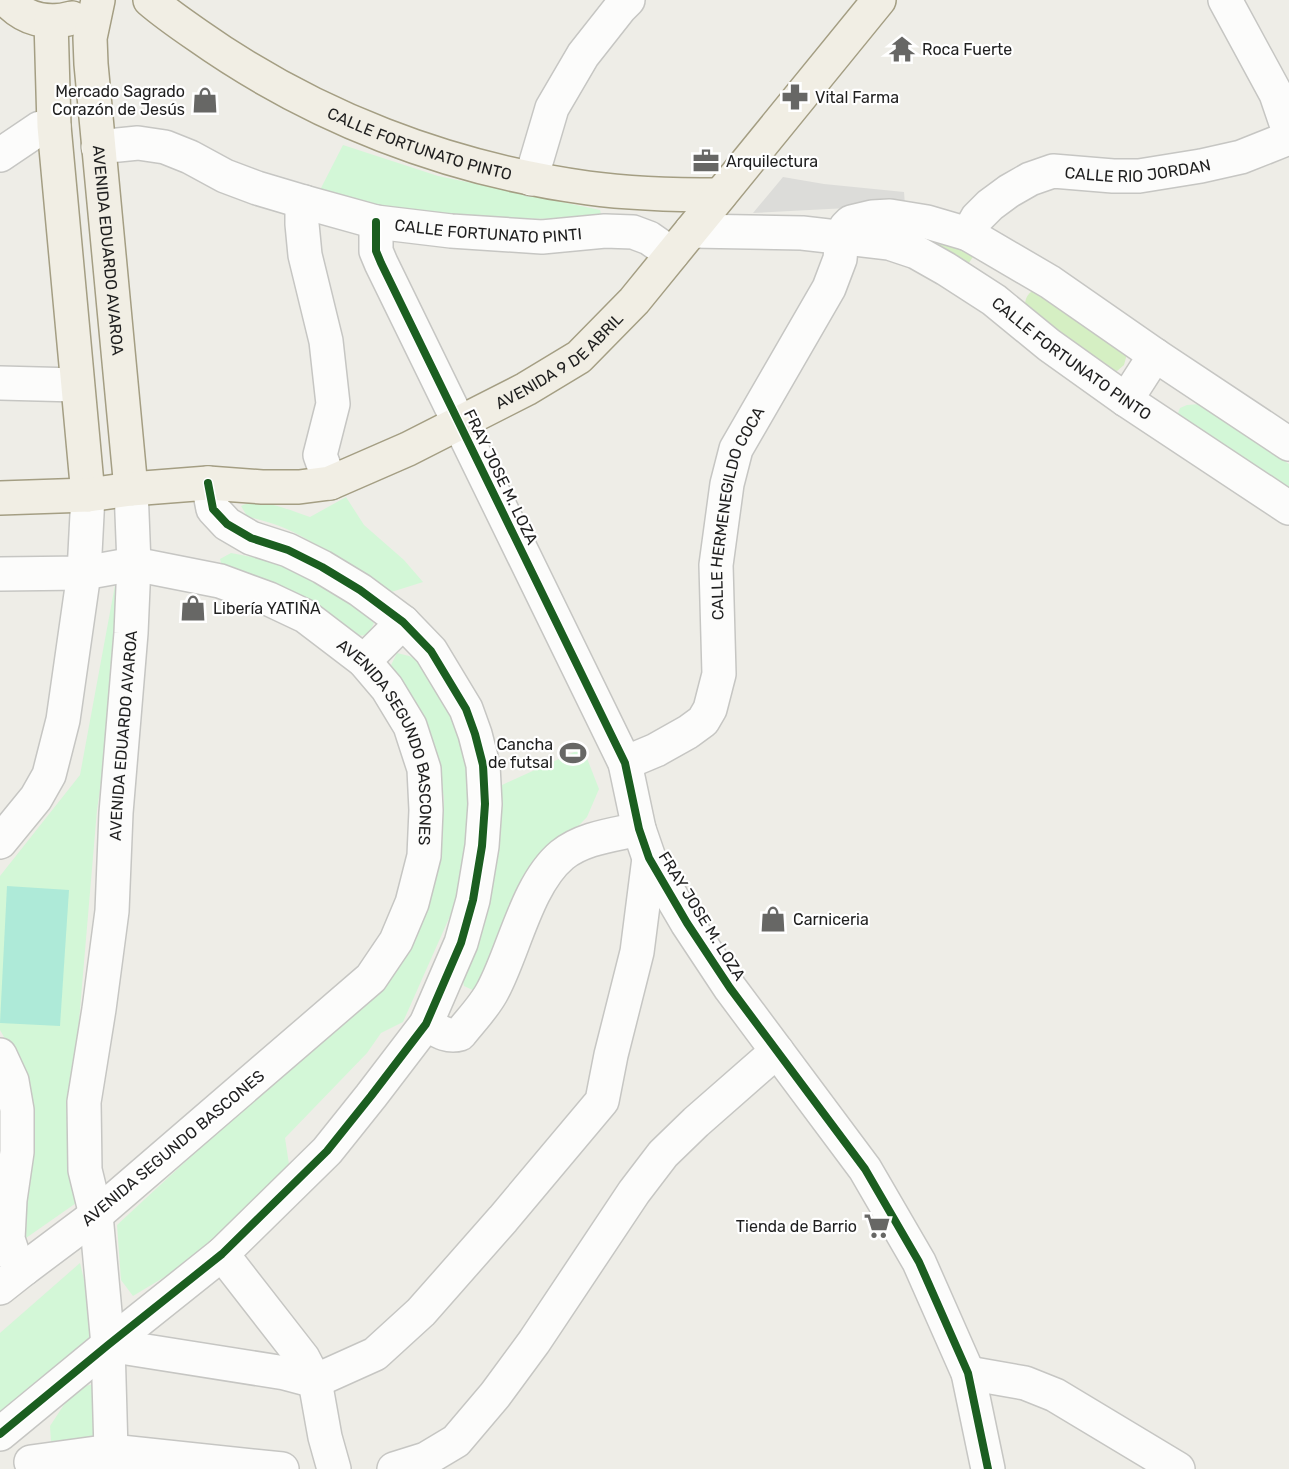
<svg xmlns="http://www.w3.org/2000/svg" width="1289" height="1469" font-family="Rubik,sans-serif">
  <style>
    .grass { fill: #d5efc3 }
    .park { fill: #d3f7d7 }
    .pitch { fill: #aeead8 }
    .parking { fill: #dcdcd9 }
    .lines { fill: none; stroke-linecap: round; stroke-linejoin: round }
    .minor-casing { stroke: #c6c6c3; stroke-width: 36 }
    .major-casing { stroke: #a49e83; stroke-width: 36 }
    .minor { stroke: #fcfcfb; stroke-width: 33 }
    .major { stroke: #f1eee4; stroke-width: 33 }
    .cycleway-casing { stroke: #fff; stroke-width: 11 }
    .cycleway { stroke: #1b5e20; stroke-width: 8 }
    .labels { text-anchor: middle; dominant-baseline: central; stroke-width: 4.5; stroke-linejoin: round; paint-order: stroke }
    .poi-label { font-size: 16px; fill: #1f1f1f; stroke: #fff; text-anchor: start }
    .street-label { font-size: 16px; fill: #1f1f1f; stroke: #fff }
  </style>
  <rect width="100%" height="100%" fill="#eeede7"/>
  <g class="grass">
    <path d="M911,235H926L976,252L967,266Z"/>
    <path d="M1038,289L1127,354L1124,365L1117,371L1106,368L1025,309C1024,299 1028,291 1038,289Z"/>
  </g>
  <g class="park">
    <path d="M343,145L438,176L600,210L602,219L414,218L320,190Z"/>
    <path d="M1200,404L1289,464V497L1176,418L1180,408L1187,405Z"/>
    <path d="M346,497L364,525L404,560L423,582L382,595C351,570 319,542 282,527C271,522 259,520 247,516L241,506C260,496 291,511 310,517Z"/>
    <path d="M231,553L262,559L293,568L356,606L374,623L368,635L355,636L223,570L220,559Z"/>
    <path d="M115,585L130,586L97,810L71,1115L79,1201L26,1238L30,1082L0,1030V876L80,775Z"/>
    <path d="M397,653L409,656L421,662L449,712L464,755L471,802L470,849L454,907L403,1022L381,1033L367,1053L285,1138L290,1171L191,1261L133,1296L121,1280L117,1225L278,1076L372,997L410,952L431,899L442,845L444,798L437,759L391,665Z"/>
    <path d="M583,748L599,789L587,817L561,844L479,993L464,986L461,973L493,880L501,830L502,785Z"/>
    <path d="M80,1263L97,1334L0,1422V1333Z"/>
    <path d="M94,1384L101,1436L51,1442L50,1426L75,1388Z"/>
  </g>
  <path class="pitch" d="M7,886L69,890L60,1026L0,1023Z"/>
  <path class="parking" d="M783,177L824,184L904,192L905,205L753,213Z"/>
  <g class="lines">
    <g class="minor-casing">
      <g id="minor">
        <path d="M1225,0L1276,94L1289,132"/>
        <path id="s1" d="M98,147L138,143L165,147L190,157L225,176L257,188L304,202L376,222L451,231L542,237L605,231L633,232L649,238L672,254"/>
        <path d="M0,155L40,128L54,126"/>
        <path d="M531,179L552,108L583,55L620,8L628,0"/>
        <path d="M304,202L302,212V224L305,255L326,341L333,404L320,455L330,483"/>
        <path d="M376,222V251L381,263L625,763L639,829L649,858L687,923L730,988L865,1169L919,1262L968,1373L988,1469"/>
        <path id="s2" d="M691,231L802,233L889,243L916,252L946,269L994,300L1049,345L1126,400L1289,508"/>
        <path id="s3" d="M968,234L977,218L990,205L1009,191L1030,179L1053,171L1113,176H1139L1201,166L1241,157L1289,138"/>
        <path d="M0,383L77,385"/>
        <path d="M1126,400L1155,355"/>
        <path id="s4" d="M0,574L84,573L134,564L220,581L269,599L305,616L364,661L387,688L410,726L424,769L426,810L424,856L412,903L396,941L371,978L96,1215L24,1269L0,1288"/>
        <path d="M364,661L403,622"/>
        <path id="s5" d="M625,763L656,750L688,732L703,721L710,709L719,674L716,565L727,484L736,449L829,288L840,259L842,237L846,227L851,222L872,217L890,216L927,222L968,234L1050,282L1155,355L1289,444"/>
        <path d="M0,842L36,798L49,775L63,720L84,573L88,495"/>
        <path d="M426,1024C437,1030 447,1038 460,1034C471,1020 485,1006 493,990C514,951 527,884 562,855C583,838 613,835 639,829"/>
        <path d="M0,1055L12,1081L17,1110V1152L10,1200L8,1239L14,1257L24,1269"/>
        <path d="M222,1254L303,1358L315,1381L325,1437L334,1469"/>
        <path d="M108,1345L285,1373L315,1381L375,1354L421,1312L503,1219L602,1101L611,1055L637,952L649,858"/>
        <path d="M968,1373L1025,1383L1055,1395L1178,1469"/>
        <path d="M0,1434L108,1345L222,1254L327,1151L371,1096L426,1024L461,943L473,900L482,846L485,804L483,765L475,734L466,709L431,651L403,622L360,590L322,567L288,550L251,538L227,524L213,509L208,483"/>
        <path d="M31,1462L111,1451L282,1469"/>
        <path id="s6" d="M113,1469L111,1451L108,1345L96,1215L85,1170L84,1102L99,1009L112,911L116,813L131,633L134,564L131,489"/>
        <path d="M394,1469L426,1459L456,1441L495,1395L534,1342L634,1192L663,1154L696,1122L777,1051"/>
      </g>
    </g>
    <g class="major-casing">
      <g id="major">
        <path d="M7,0C24,19 47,25 72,18"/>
        <path id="s7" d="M98,0L90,38L91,64L131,489"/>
        <path id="s8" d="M150,0C165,13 181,24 197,35C313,117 448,169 588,188C632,194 676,195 720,195"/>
        <path d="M51,21L54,126L88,495"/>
        <path id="s9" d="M0,498L88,495L131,489L208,483L262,487H299L330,483L408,449L526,389L579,357L634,301L879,0"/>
      </g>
    </g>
    <use href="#minor" class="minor"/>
    <use href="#major" class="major"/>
    <g class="cycleway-casing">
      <g id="cycleway">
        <path d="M376,222V251L381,263L625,763L639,829L649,858L687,923L730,988L865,1169L919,1262L968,1373L988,1469"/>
        <path d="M0,1434L108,1345L222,1254L327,1151L371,1096L426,1024L461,943L473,900L482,846L485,804L483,765L475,734L466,709L431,651L403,622L360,590L322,567L288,550L251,538L227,524L213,509L208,483"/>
      </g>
    </g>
    <use href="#cycleway" class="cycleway"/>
  </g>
  <defs>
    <g id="temple-bare" transform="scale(2.07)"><path d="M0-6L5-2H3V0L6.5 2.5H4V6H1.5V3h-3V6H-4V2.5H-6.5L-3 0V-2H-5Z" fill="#676765" stroke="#fff" stroke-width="2.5" paint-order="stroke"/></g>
    <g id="pharmacy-bare" transform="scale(2.07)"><path d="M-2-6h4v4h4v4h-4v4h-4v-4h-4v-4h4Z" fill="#676765" stroke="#fff" stroke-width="2.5" paint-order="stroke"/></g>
    <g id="shop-bare" transform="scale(2.07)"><path d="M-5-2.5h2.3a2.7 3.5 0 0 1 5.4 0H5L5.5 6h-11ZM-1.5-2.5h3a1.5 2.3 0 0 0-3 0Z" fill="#676765" stroke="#fff" stroke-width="2.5" paint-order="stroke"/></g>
    <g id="office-bare" transform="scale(2.07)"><path d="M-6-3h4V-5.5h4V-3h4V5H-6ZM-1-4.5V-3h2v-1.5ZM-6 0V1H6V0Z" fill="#676765" stroke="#fff" stroke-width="2.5" paint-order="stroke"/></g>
    <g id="stadium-bare" transform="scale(2.07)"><path d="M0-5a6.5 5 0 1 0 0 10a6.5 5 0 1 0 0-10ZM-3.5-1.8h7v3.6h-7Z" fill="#676765" stroke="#fff" stroke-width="2.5" paint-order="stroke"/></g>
    <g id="supermarket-bare" transform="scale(2.07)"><path d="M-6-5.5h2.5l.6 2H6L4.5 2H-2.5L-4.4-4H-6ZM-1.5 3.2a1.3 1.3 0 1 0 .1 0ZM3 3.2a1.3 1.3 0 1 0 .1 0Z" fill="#676765" stroke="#fff" stroke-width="2.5" paint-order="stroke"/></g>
  </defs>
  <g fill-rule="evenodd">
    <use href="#temple-bare" x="902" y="49"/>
    <use href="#pharmacy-bare" x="795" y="97"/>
    <use href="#shop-bare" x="205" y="100"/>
    <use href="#office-bare" x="706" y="161"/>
    <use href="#shop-bare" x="193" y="608"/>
    <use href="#stadium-bare" x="573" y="753"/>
    <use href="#shop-bare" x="773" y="919"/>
    <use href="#supermarket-bare" x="877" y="1226"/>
  </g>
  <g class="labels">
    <g class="poi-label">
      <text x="922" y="49">Roca Fuerte</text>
      <text x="185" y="91" text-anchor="end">Mercado Sagrado<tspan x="185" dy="18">Corazón de Jesús</tspan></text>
      <text x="815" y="97">Vital Farma</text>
      <text x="726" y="161">Arquilectura</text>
      <text x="213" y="608">Libería YATIÑA</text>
      <text x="553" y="744" text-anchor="end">Cancha<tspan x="553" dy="18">de futsal</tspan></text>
      <text x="793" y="919">Carniceria</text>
      <text x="857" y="1226" text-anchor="end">Tienda de Barrio</text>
    </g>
    <g class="street-label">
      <text stroke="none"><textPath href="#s8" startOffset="308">CALLE FORTUNATO PINTO</textPath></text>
      <text stroke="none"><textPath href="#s3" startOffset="194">CALLE RIO JORDAN</textPath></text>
      <text stroke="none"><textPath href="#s1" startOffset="405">CALLE FORTUNATO PINTI</textPath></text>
      <text stroke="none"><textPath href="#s7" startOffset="252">AVENIDA EDUARDO AVAROA</textPath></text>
      <text stroke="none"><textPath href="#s9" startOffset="592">AVENIDA 9 DE ABRIL</textPath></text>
      <text stroke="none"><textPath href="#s2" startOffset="416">CALLE FORTUNATO PINTO</textPath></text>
      <text transform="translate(501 477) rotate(64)">FRAY JOSE M. LOZA</text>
      <text stroke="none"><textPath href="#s5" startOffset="303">CALLE HERMENEGILDO COCA</textPath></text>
      <text stroke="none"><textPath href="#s6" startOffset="738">AVENIDA EDUARDO AVAROA</textPath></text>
      <text stroke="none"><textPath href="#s4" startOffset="474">AVENIDA SEGUNDO BASCONES</textPath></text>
      <text transform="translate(702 916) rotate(58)">FRAY JOSE M. LOZA</text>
      <text transform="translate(173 1148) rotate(-40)">AVENIDA SEGUNDO BASCONES</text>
    </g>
  </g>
</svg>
